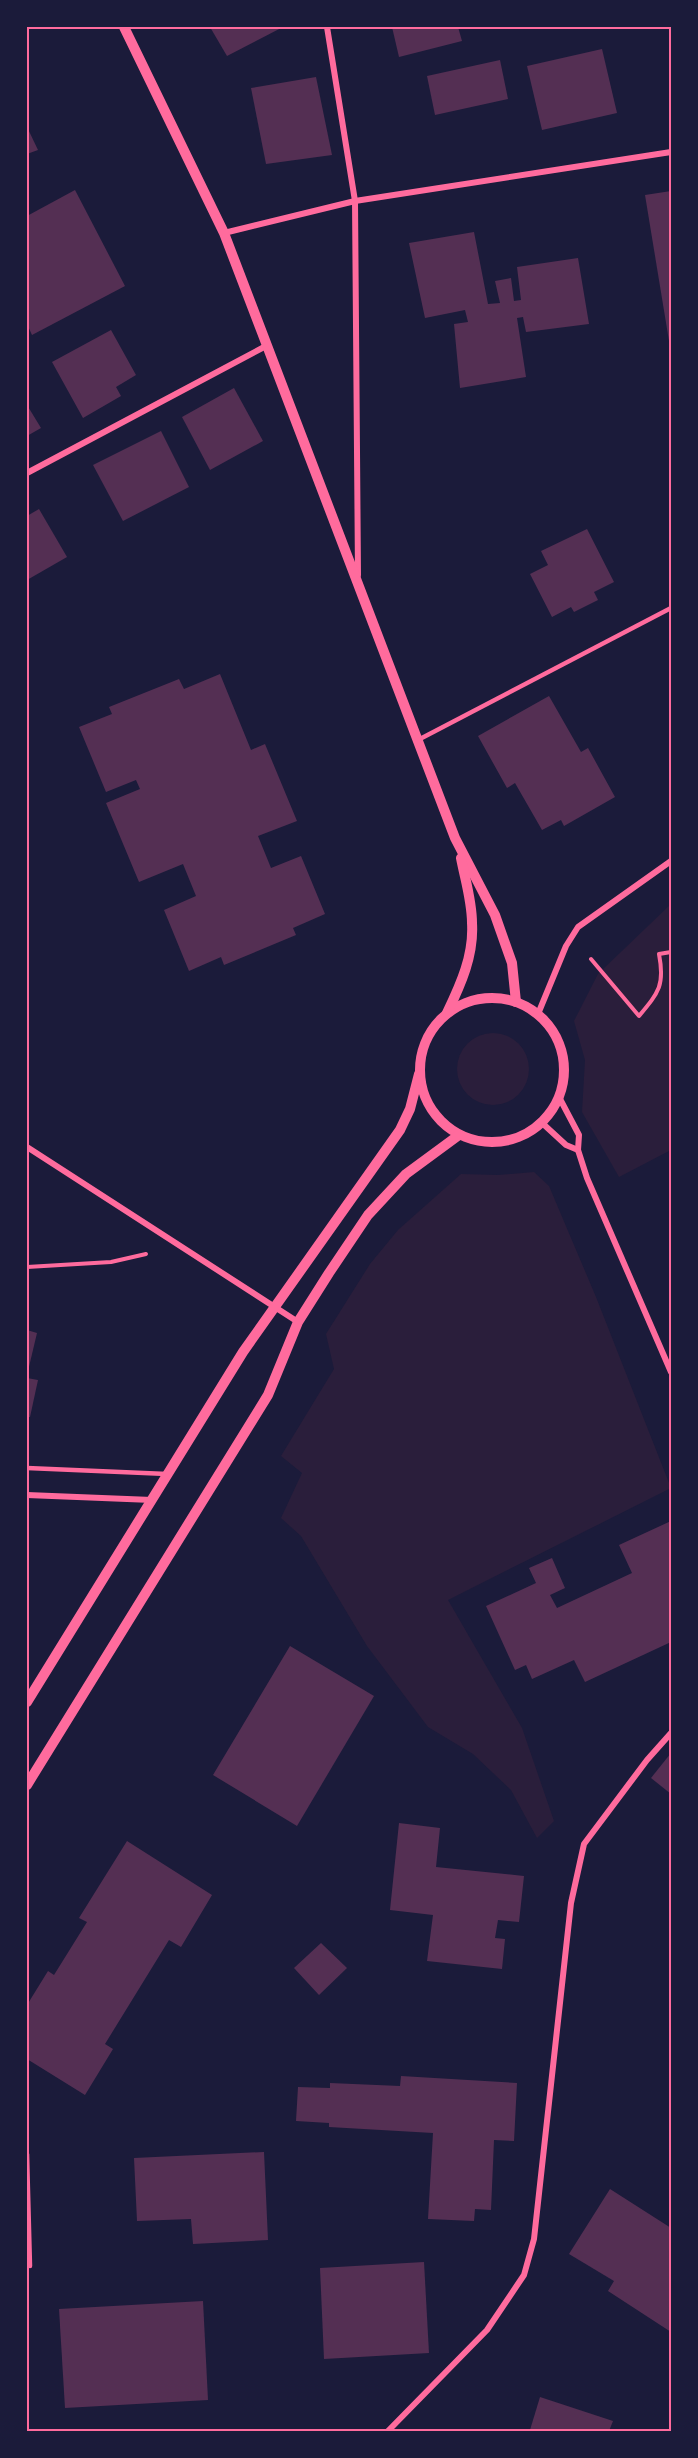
<svg xmlns="http://www.w3.org/2000/svg" width="698" height="2458" font-family="'Fira Sans',sans-serif">
  <style>
    .green { fill: #2a1e3b }
    .building { fill: #542f53 }
    .lines { fill: none; stroke-linecap: round; stroke-linejoin: round }
    .path { stroke: #ff6b9d; stroke-width: 4 }
    .service { stroke: #ff6b9d; stroke-width: 4.5 }
    .minor { stroke: #ff6b9d; stroke-width: 6 }
    .tertiary { stroke: #ff6b9d; stroke-width: 10 }
    .neatline { fill: none; stroke: #ff6b9d; stroke-width: 2 }
  </style>
  <rect width="100%" height="100%" fill="#1b1b3a"/>
  <g class="green">
    <path d="M671,904V1150L619,1177L582,1112L585,1060L574,1021L598,974Z"/>
    <circle cx="493" cy="1069" r="36"/>
    <path d="M534,1172L549,1186L596,1297L671,1488L448,1600L522,1728L554,1821L537,1838L511,1790L473,1754L428,1727L367,1646L301,1536L281,1518L302,1473L281,1456L334,1369L326,1334L370,1264L398,1230L461,1174L498,1175Z"/>
  </g>
  <g class="building">
    <path d="M210,27H283L227,56Z"/>
    <path d="M392,27H458L462,41L399,57Z"/>
    <path d="M602,49L617,113L542,130L527,66Z"/>
    <path d="M500,60L508,99L435,115L427,76Z"/>
    <path d="M316,77L332,155L266,164L251,88Z"/>
    <path d="M27,127L38,150L27,154Z"/>
    <path d="M75,190L125,286L32,335L27,324V216Z"/>
    <path d="M671,191V347H670L645,195Z"/>
    <path d="M474,232L488,304L500,303L495,281L511,278L514,301L521,300L517,267L578,258L589,324L526,332L523,317L517,318L526,377L460,388L454,324L468,322L465,310L425,318L409,243Z"/>
    <path d="M111,330L136,375L116,387L121,396L83,418L52,362Z"/>
    <path d="M234,388L263,441L210,470L182,417Z"/>
    <path d="M27,405L41,428L27,436Z"/>
    <path d="M161,431L189,487L123,521L93,465Z"/>
    <path d="M39,509L67,557L27,580V516Z"/>
    <path d="M587,529L614,582L594,592L598,600L574,612L571,607L552,617L530,574L548,565L541,551Z"/>
    <path d="M220,674L251,750L265,744L297,821L258,836L271,868L301,856L325,914L293,928L296,935L224,965L221,957L189,971L164,910L196,896L183,864L139,882L106,803L140,789L136,780L106,792L79,727L112,714L109,707L179,679L184,689Z"/>
    <path d="M549,696L581,752L588,748L615,797L564,826L561,820L542,830L515,783L507,788L478,736Z"/>
    <path d="M27,1330L37,1333L28,1371H27Z"/>
    <path d="M27,1378L38,1380L30,1417H27Z"/>
    <path d="M671,1521V1642L585,1682L574,1660L532,1679L526,1665L515,1670L486,1606L536,1583L529,1568L552,1558L565,1588L550,1595L557,1608L632,1573L619,1545Z"/>
    <path d="M290,1646L374,1696L297,1826L213,1775Z"/>
    <path d="M671,1753V1794L651,1778Z"/>
    <path d="M399,1823L440,1828L436,1867L524,1876L519,1922L498,1920L495,1938L505,1939L502,1969L427,1961L433,1915L390,1910Z"/>
    <path d="M127,1841L212,1895L181,1947L169,1940L105,2044L113,2049L85,2095L27,2059V2005L48,1971L54,1975L87,1922L79,1918Z"/>
    <path d="M321,1943L347,1968L319,1995L294,1968Z"/>
    <path d="M401,2076L517,2083L514,2141L494,2140L491,2210L475,2209L474,2221L428,2219L433,2133L329,2127V2123L296,2121L298,2087L330,2088V2083L400,2086Z"/>
    <path d="M264,2152L268,2240L193,2244L191,2219L137,2221L134,2158Z"/>
    <path d="M610,2189L671,2228V2332L608,2291L614,2281L569,2254Z"/>
    <path d="M424,2262L429,2353L324,2359L320,2268Z"/>
    <path d="M203,2301L208,2400L65,2408L59,2309Z"/>
    <path d="M540,2397L613,2421L609,2431L530,2430Z"/>
  </g>
  <g class="lines">
    <g class="path">
      <path d="M591,959L639,1016C659,992 665,985 659,954L671,952"/>
      <path d="M27,1267L111,1262L146,1254"/>
    </g>
    <g class="service">
      <path d="M418,740L671,608"/>
      <path d="M27,1468L167,1474"/>
      <path d="M27,2154L30,2266"/>
    </g>
    <g class="minor">
      <path d="M327,27L355,201L358,575"/>
      <path d="M224,233L355,201L671,152"/>
      <path d="M27,473L266,346"/>
      <path d="M538,1014L566,946L578,927L671,861"/>
      <path d="M559,1097L579,1135L578,1150L587,1178L671,1372"/>
      <path d="M541,1122L566,1145L578,1150"/>
      <path d="M27,1147L298,1322"/>
      <path d="M27,1495L152,1500"/>
      <path d="M388,2431L487,2330L524,2275L534,2239L571,1903L584,1844L647,1760L671,1733"/>
    </g>
    <g class="tertiary">
      <path d="M124,27L224,233L455,838L495,915L512,963L516,1002"/>
      <circle cx="492" cy="1070" r="72"/>
      <path d="M447,1013C461,984 474,955 472,923C472,901 465,879 461,858"/>
      <path d="M27,1702L243,1352L400,1130L410,1109L419,1074"/>
      <path d="M27,1785L268,1395L298,1322L329,1273L368,1215L406,1174L459,1135"/>
    </g>
  </g>
  <rect width="698" height="2458" fill="none" stroke="#1b1b3a" stroke-width="57"/>
  <rect x="28" y="28" width="642" height="2402" class="neatline"/>
</svg>
